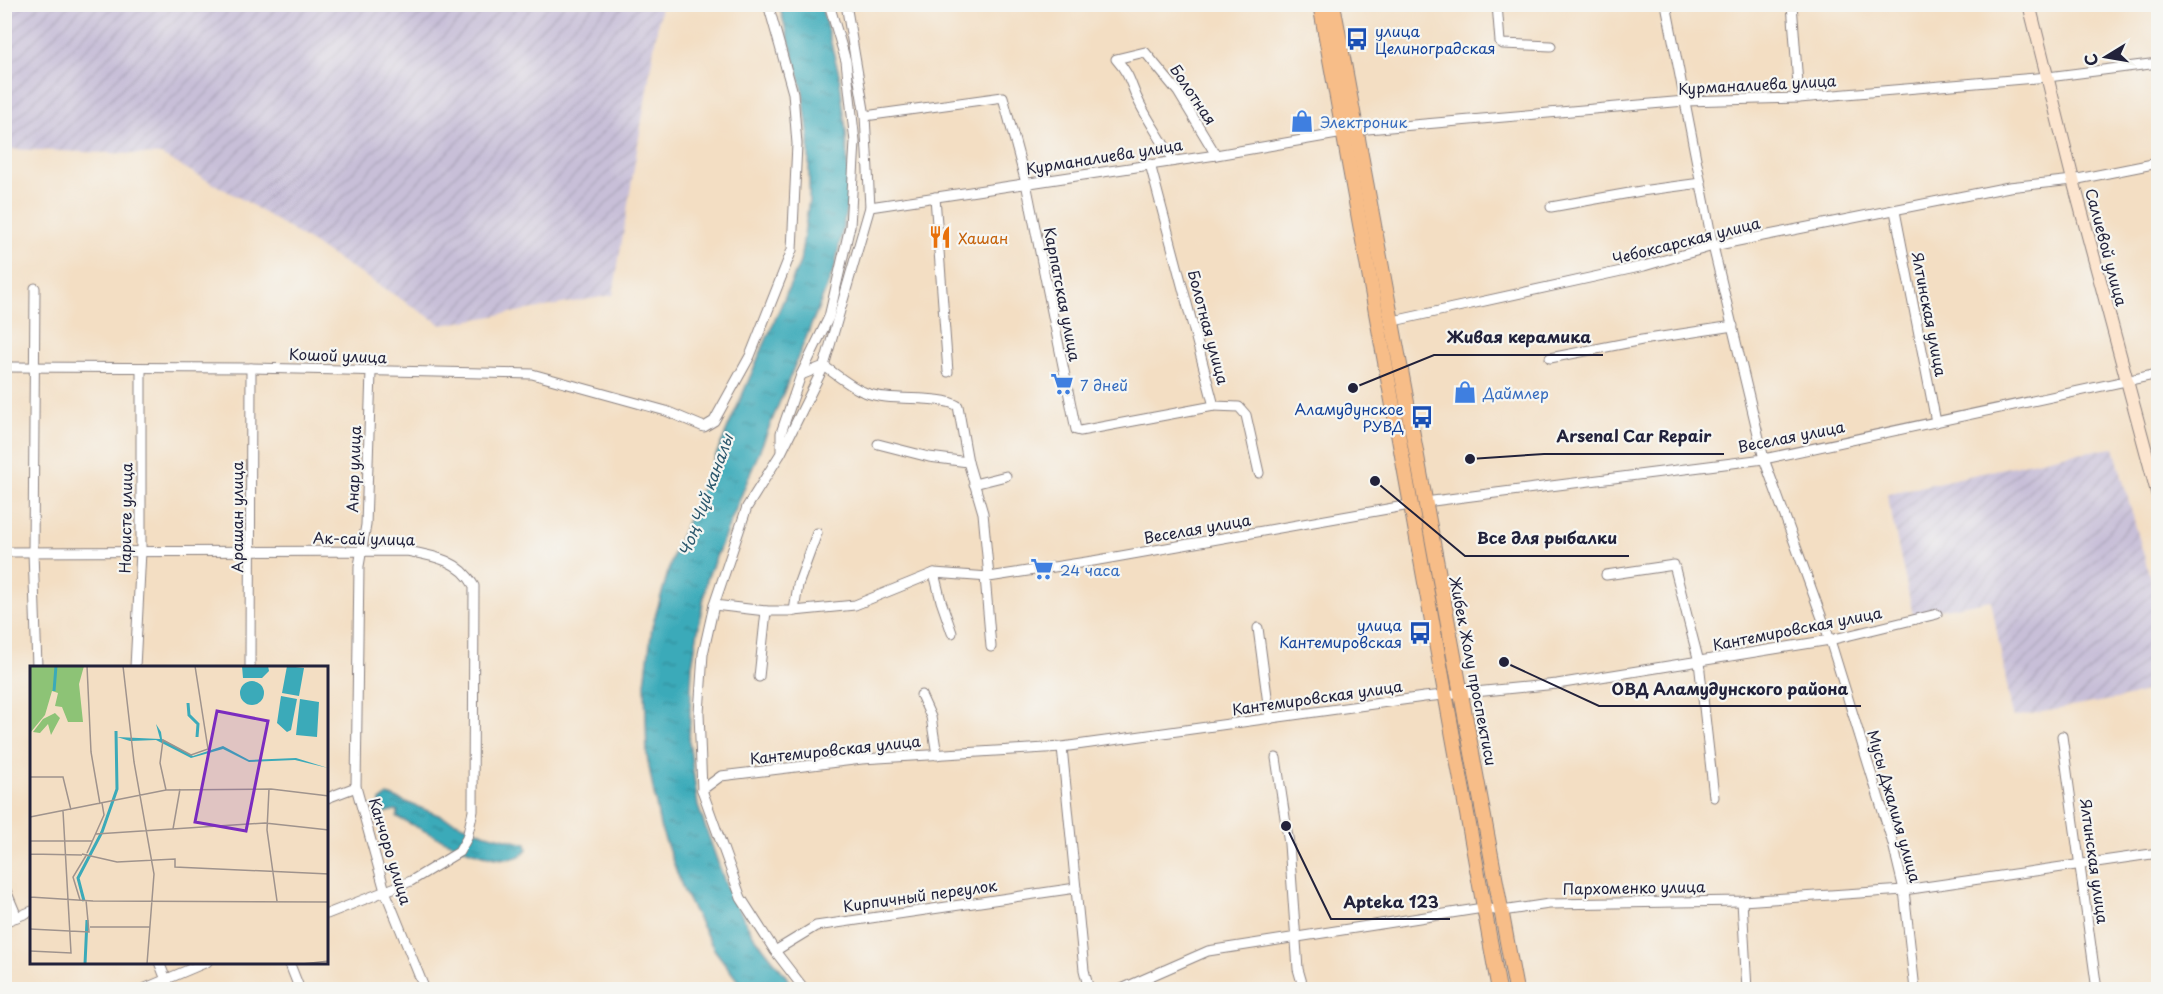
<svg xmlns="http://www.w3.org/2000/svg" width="2163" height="994" font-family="'Playpen Sans',sans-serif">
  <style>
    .industrial { fill: url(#industrial-furrows) }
    .water { fill: url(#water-ripples); stroke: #2e667a; stroke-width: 1.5 }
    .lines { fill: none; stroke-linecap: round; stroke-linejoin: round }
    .minor-casing { stroke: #8a807f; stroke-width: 11 }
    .secondary-casing { stroke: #8a807f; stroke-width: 14 }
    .primary-casing { stroke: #8a807f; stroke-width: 16 }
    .minor { stroke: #fff; stroke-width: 9 }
    .secondary { stroke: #fce5cf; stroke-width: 12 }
    .primary { stroke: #f7bd88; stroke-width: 14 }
    .labels { text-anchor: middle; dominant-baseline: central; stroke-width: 4.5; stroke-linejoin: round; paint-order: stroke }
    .transit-label { font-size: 15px; fill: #164399; stroke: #f6f6f2; text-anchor: end }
    .street-label { font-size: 15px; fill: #22223b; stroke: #f6f6f2 }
    .shop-label { font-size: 15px; fill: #366cbe; stroke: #f6f6f2; text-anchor: start }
    .food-label { font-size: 15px; fill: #c56008; stroke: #f6f6f2; text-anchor: start }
    .water-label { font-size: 16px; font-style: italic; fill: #2c586d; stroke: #f6f6f2 }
    .inset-river { fill: none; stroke: #3baab9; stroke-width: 3 }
    .inset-road { fill: none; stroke: #9f938d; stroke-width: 1.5 }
    .view { fill: #7b2cbf; fill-opacity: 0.15; stroke: #7b2cbf; stroke-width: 3 }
    .inset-edge { fill: none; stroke: #22223b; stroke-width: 3 }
    .leader { fill: none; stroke: #22223b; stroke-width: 2 }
    .callout-dot { fill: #22223b; stroke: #f6f6f2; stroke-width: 2 }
    .callout-label { font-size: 16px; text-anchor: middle; font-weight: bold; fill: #22223b; stroke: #f6f6f2; stroke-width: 4.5; stroke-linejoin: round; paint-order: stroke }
  </style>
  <defs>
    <pattern id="industrial-furrows" width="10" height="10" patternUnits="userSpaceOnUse" patternTransform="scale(1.5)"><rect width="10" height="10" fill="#c8bfd8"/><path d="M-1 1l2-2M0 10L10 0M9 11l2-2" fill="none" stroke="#aca4ba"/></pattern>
    <pattern id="water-ripples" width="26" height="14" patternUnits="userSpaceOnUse" patternTransform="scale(1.5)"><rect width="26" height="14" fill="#3baab9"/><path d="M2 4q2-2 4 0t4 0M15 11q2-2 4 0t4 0" fill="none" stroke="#318a98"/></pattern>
  </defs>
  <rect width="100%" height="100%" fill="#f6f6f2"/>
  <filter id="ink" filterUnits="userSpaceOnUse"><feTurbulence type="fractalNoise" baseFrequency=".0167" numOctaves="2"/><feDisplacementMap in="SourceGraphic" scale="12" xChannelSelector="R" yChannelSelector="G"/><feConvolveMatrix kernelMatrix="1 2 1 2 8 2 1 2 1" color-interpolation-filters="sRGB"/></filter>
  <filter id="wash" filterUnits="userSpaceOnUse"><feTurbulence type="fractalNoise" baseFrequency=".008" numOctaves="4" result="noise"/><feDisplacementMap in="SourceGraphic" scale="24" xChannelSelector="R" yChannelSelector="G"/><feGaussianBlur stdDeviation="1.35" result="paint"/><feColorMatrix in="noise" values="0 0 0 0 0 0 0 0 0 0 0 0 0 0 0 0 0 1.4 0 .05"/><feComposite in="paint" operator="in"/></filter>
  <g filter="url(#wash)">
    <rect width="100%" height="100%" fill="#f3dec3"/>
    <g class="industrial">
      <path d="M5,4L661,5L613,295L442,325L247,202L161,155L5,149Z"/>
      <path d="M2114,448L2158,606V688L2128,697L2013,717L1991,600L1913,615L1887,494L2063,455Z"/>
    </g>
    <g class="water">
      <path d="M779,5H821L839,74L846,130L849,196L835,267L707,579L692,665L689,741L698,806L725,883L751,932L796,989H744L714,949L684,892L660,826L647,756L645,684L652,627L674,552L800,262L809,200V139L802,87Z"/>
      <path d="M388,795L486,834L526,844L527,849C510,880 420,828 397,817L398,811L396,810L383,813L379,809L380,801Z"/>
    </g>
  </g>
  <g filter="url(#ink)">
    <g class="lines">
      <g class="minor-casing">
        <g id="minor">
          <path d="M1497,4L1500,42L1503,44L1551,46"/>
          <path d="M1666,4L1713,246L1764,459L1830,640L1893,844L1904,890L1915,990"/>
          <path d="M1792,4L1799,98"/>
          <path d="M865,116L1003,97L1026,183L1076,430L1080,431L1214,406"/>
          <path d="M1356,130L1685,101L1799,98L2048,77L2158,63"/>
          <path d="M1173,161C1163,141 1150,124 1140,104C1130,85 1132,77 1116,59L1145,52L1178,92L1216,155"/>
          <path d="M1150,164L1214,406L1239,407L1246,415L1259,473"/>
          <path d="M935,197L948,372"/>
          <path d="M870,207L1216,155L1343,133"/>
          <path d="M1551,207L1641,191L1701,183"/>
          <path d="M1895,211L1936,422"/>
          <path d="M35,288L33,552L37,667"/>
          <path d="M1389,322L1644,266L1713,246L2009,187L2073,180L2158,163"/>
          <path d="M1550,358L1642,340L1733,326"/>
          <path d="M4,367L251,368L532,374L666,411L704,427L714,421L750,356L792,250L797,144L793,93L768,4"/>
          <path d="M371,372L366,525L359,566L356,787L385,891L425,990"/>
          <path d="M801,375L824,366C837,375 851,387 864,392C889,403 939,394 958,406L968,462L983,513L989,577"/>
          <path d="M878,444L929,457L968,462"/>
          <path d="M781,451V433L801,375L829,317L850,226L855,142L846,61L829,4"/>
          <path d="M974,484L1006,476"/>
          <path d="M1425,502L1764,459L2158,374"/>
          <path d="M4,552L407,551C434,556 460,560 474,586L473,811L467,838L459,852L411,881L327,914"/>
          <path d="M934,573L941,601L952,633"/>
          <path d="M1606,575L1674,565L1699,662L1714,797"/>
          <path d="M985,576L991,647"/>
          <path d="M714,605L766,611H794L855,605L934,573L989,577L1093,561L1410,505"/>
          <path d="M794,611L798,585L817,533"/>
          <path d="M1258,628L1270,719"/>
          <path d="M135,667L141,551V368"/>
          <path d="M250,667L251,368"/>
          <path d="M759,677L766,611"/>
          <path d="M921,695L931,717L937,755"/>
          <path d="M2062,736L2097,990"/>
          <path d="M1062,747L1084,970L1089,990"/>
          <path d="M1276,758L1289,844L1298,969L1304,990"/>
          <path d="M702,790L721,776L862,759L1062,747L1424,697L1557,684L1830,640L1937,614"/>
          <path d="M327,798L356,787"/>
          <path d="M4,886L17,917"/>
          <path d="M1742,901L1747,990"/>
          <path d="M4,922L32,911"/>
          <path d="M775,951L816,926L1076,888"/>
          <path d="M159,962L170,990"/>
          <path d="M289,962L300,990"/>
          <path d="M141,990L207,962"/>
          <path d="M805,990L775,951L741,898L702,790L699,713L703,654L714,605L747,507L781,453L824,366L870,207L865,116L846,4"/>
          <path d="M1119,990L1208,951L1483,908L1502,911L1549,904L1742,901L1904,890L2158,853"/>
        </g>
      </g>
      <g class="secondary-casing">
        <path id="secondary" d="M2029,4L2073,180L2158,496"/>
      </g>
      <g class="primary-casing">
        <g id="primary">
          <path d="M1320,4L1499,990"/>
          <path d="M1333,4L1516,990"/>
        </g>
      </g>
      <use href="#minor" class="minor"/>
      <use href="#secondary" class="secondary"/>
      <use href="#primary" class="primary"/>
    </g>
  </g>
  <defs>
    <g id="bus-bare" transform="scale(1.8)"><path d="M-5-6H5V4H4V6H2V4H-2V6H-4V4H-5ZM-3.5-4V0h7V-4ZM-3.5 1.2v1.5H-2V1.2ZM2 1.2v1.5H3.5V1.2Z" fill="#1a4fb4" stroke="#f6f6f2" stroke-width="2.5" paint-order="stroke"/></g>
    <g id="shop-bare" transform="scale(1.8)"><path d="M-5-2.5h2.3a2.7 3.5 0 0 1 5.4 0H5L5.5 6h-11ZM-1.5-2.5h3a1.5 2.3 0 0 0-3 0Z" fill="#3f7fe0" stroke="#f6f6f2" stroke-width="2.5" paint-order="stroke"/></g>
    <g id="restaurant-bare" transform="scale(1.8)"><path d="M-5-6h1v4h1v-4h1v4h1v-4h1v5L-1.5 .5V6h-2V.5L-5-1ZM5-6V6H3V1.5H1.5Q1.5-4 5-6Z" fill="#e8710a" stroke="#f6f6f2" stroke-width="2.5" paint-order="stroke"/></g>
    <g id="supermarket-bare" transform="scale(1.8)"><path d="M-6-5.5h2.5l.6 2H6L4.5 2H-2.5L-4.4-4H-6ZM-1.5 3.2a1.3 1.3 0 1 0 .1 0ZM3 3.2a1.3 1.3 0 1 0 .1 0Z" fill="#3f7fe0" stroke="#f6f6f2" stroke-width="2.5" paint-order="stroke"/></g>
  </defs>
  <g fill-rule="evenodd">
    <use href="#bus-bare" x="1357" y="39"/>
    <use href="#shop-bare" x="1302" y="121"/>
    <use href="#restaurant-bare" x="940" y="237"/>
    <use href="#supermarket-bare" x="1062" y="384"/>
    <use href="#shop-bare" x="1465" y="392"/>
    <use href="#bus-bare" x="1422" y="417"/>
    <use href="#supermarket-bare" x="1042" y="569"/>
    <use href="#bus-bare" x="1420" y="633"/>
  </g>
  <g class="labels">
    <g class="transit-label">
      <text x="1375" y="30" text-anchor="start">улица<tspan x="1375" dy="17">Целиноградская</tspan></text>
      <text x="1404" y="408">Аламудунское<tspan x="1404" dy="17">РУВД</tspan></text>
      <text x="1402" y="624">улица<tspan x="1402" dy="17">Кантемировская</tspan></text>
    </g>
    <g class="street-label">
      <text transform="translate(1757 84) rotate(-3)">Курманалиева улица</text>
      <text transform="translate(1194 94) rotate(56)">Болотная</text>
      <text transform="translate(1104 156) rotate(-9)">Курманалиева улица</text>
      <text transform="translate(1686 240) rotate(-14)">Чебоксарская улица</text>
      <text transform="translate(2107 247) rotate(75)">Салиевой улица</text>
      <text transform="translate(1063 294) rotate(79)">Карпатская улица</text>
      <text transform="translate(1930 314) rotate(79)">Ялтинская улица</text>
      <text transform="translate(1209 327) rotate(75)">Болотная улица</text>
      <text transform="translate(338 355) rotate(2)">Кошой улица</text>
      <text transform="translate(1791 436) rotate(-11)">Веселая улица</text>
      <text transform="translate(353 469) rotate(-88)">Анар улица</text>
      <text transform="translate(236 517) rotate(-90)">Арашан улица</text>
      <text transform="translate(125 518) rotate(-89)">Наристе улица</text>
      <text transform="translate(1197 528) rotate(-10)">Веселая улица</text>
      <text transform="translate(364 538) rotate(1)">Ак-сай улица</text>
      <text transform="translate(1797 628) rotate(-11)">Кантемировская улица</text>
      <text transform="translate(1474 671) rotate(79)">Жибек Жолу проспектиси</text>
      <text transform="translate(1317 697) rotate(-8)">Кантемировская улица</text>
      <text transform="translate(835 749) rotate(-6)">Кантемировская улица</text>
      <text transform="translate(1895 806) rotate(74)">Мусы Джалиля улица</text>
      <text transform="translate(391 851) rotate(73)">Канчоро улица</text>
      <text transform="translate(2095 861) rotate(82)">Ялтинская улица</text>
      <text transform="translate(1634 887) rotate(-1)">Пархоменко улица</text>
      <text transform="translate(920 895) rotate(-8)">Кирпичный переулок</text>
    </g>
    <g class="shop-label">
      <text x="1320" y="121">Электроник</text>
      <text x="1080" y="384">7 дней</text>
      <text x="1483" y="392">Даймлер</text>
      <text x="1060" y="569">24 часа</text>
    </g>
    <g class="food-label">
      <text x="958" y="237">Хашан</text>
    </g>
    <g class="water-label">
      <text transform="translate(705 495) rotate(-70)">Чоң Чүй каналы</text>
    </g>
  </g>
  <g transform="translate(30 666)">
    <rect width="298" height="298" fill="#f3dec3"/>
    <path d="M25,47L30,52L21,69L18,58L10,67L3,66L13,53Z" fill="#8dc376"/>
    <path d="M0,0H54L49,18L53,56H38L32,41L25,40L28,27L22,25L15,49L0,67Z" fill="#8dc376"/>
    <path d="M212,0H238L239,5L232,12H213ZM257,0L274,2L269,30L252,27ZM210 27a12 12 0 1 1 24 0a12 12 0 1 1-24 0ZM251,30L267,33L261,64L257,66L247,57ZM270,33L289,36L287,71L266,69ZM126,58L131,66L132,73L163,90L193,80L219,94L266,92L298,102L265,94L219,96L193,83L161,92L126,74L100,75L87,71L130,73Z" fill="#3baab9"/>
    <path class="inset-river" d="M24,25L26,0M158,37L159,49L168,58L167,71M54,235L48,212L72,166L87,123L86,65M55,298L57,254"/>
    <path class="inset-road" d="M57,0L61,86L70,138M93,0L104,96L124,208L117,298M0,111H33L41,144M239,123L237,164L247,235M136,124L130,97L133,74L161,89L178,83L165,0M0,151L136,124L241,123L299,130M143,163L150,123M66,168L235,157L299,164M0,175H62M0,177V255M57,187L74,149L72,137M0,188L52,189M52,188L87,196L145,193V201L299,208M0,231L63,235L299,236M50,234L43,211L57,188M60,261H120M0,263L59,266L56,234M0,285L41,287L33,145M146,298H172M272,298L299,295"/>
    <path class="view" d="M187,45L238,55L216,165L165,156Z"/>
    <rect width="298" height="298" class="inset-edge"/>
  </g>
  <path class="leader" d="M1353 388L1434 355H1603M1470 459L1544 454H1724M1375 481L1465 556H1629M1504 662L1599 706H1861M1286 826L1331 919H1450"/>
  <g class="callout-dot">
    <circle cx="1353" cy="388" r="6"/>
    <circle cx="1470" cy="459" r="6"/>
    <circle cx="1375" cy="481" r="6"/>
    <circle cx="1504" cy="662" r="6"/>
    <circle cx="1286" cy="826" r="6"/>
  </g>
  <g class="callout-label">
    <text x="1519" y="343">Живая керамика</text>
    <text x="1634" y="442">Arsenal Car Repair</text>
    <text x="1547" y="544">Все для рыбалки</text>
    <text x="1730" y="695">ОВД Аламудунского района</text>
    <text x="1391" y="908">Apteka 123</text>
  </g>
  <rect width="2163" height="994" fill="none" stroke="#f6f6f2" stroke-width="24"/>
  <g transform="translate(2106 57) rotate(259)" stroke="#f6f6f2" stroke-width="4.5" paint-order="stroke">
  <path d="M0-4.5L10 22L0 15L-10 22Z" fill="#22223b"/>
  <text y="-9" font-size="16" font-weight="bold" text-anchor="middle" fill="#22223b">С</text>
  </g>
</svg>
